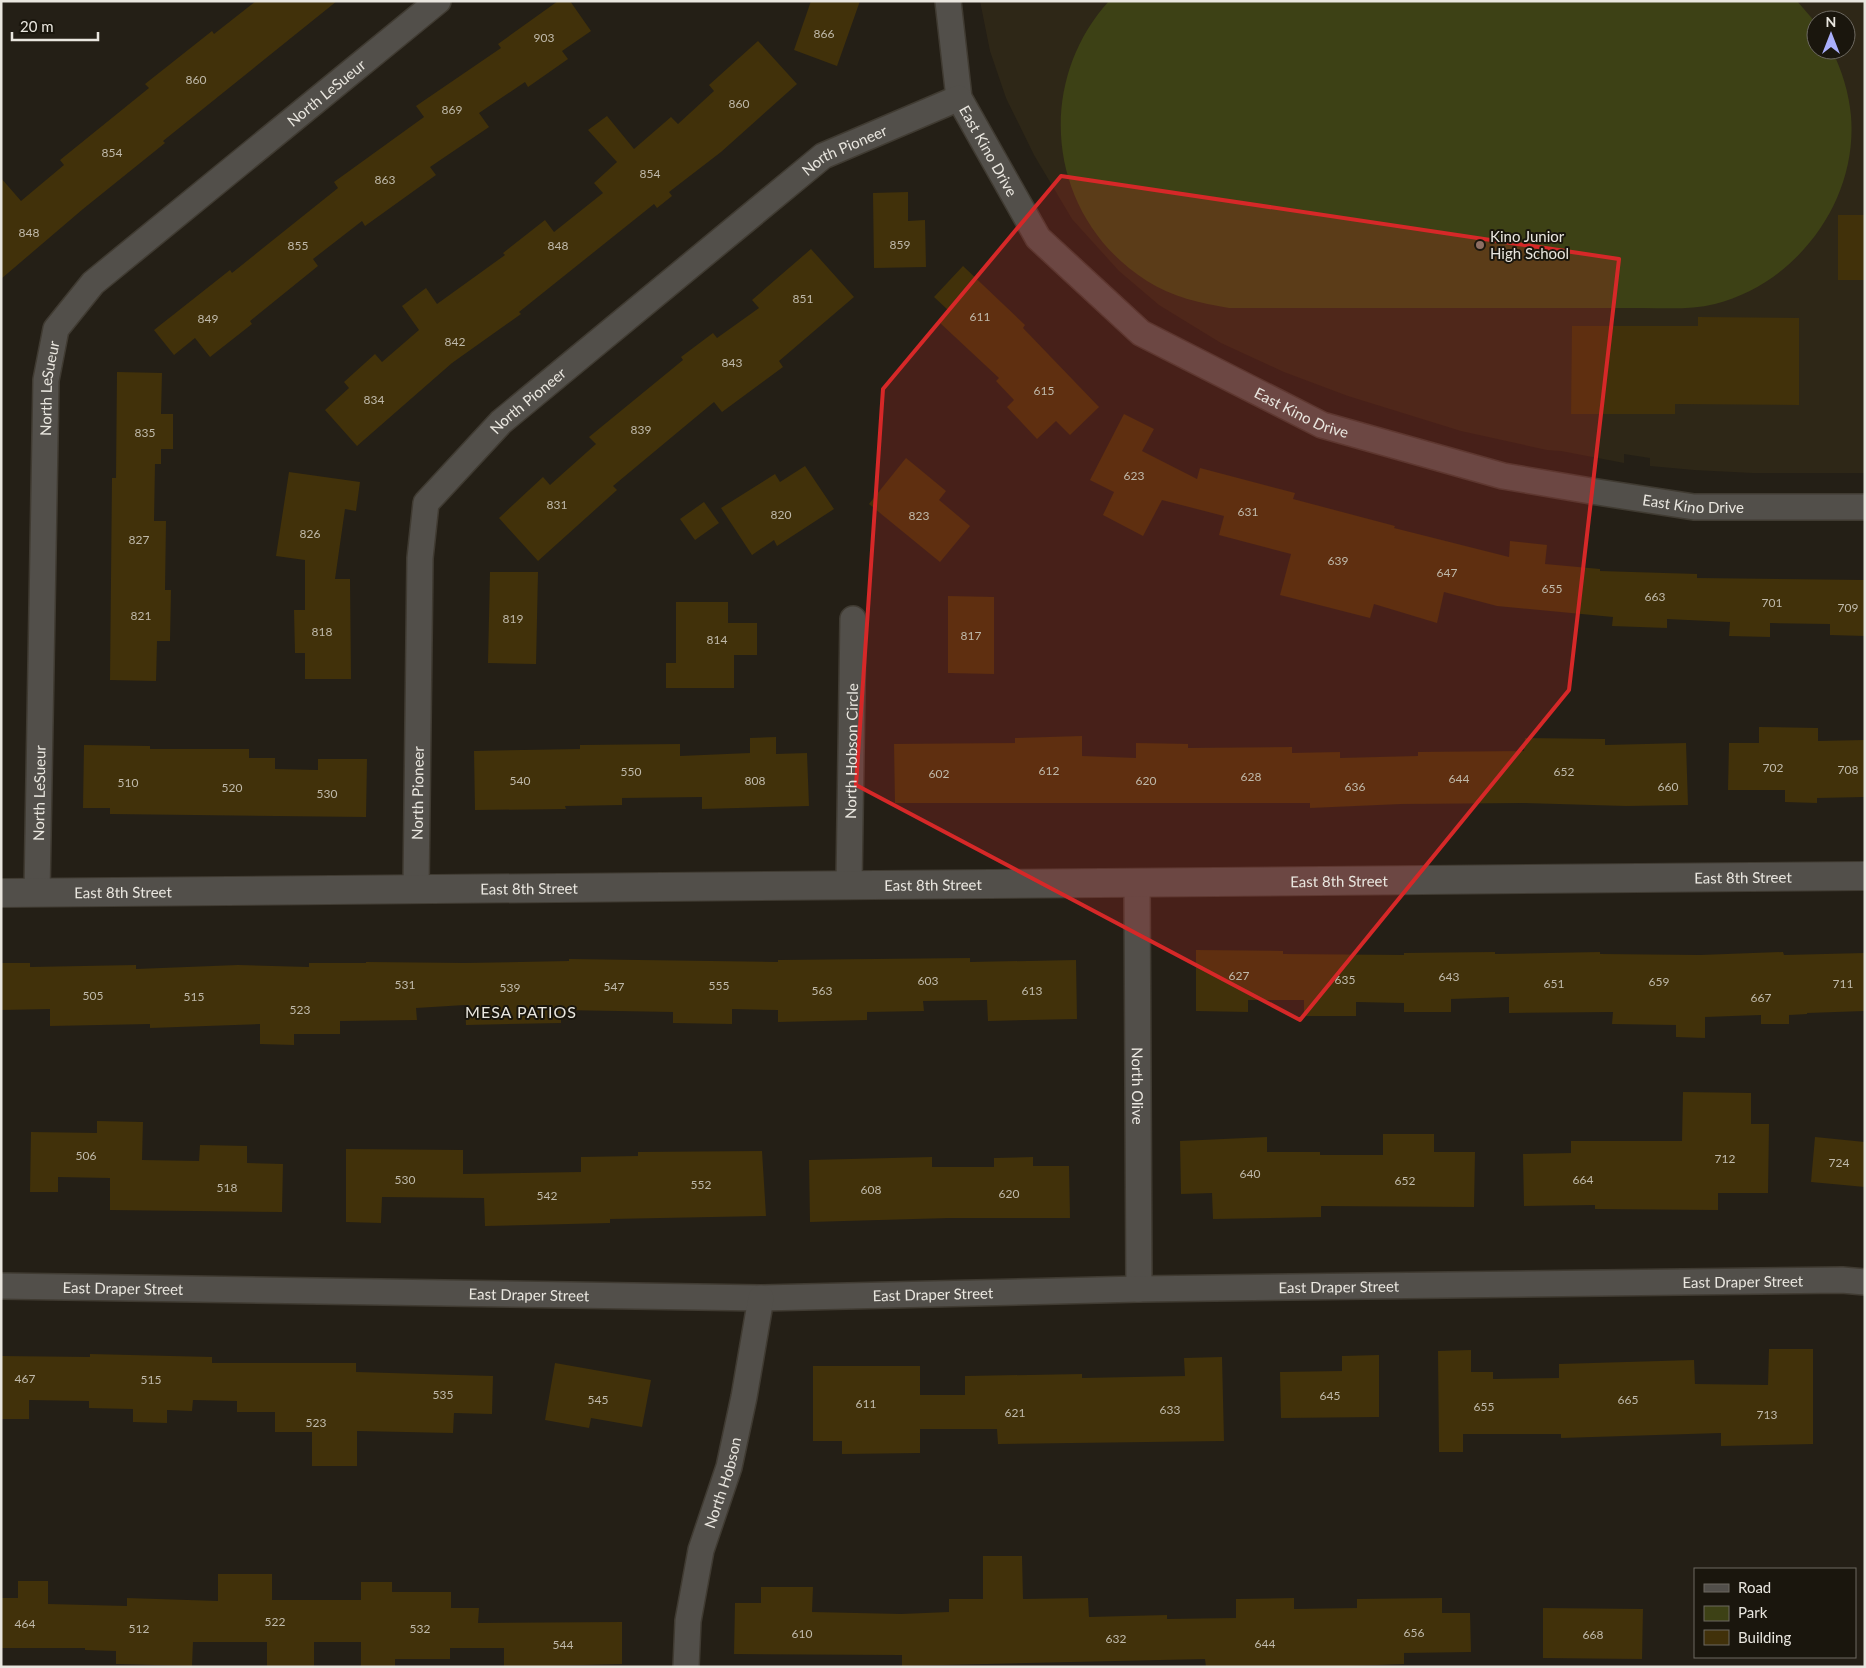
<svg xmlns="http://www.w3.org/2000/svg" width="1866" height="1668" font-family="Lato,sans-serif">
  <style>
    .built { fill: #2e2717; fill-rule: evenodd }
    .green { fill: #3d4115 }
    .building { fill: #41310a }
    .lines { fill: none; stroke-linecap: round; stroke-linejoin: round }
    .minor-casing { stroke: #403b32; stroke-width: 28 }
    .tertiary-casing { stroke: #403b32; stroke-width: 30 }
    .minor { stroke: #524f4a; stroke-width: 25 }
    .tertiary { stroke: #524f4a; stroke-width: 28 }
    .marked { fill: #d62828; fill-opacity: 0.2; stroke: #d62828; stroke-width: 4; stroke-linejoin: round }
    .education-dot { fill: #8d6e63; stroke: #1a160d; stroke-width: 2 }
    .labels { text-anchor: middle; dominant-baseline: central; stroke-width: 4; stroke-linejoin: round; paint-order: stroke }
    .number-label { font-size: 12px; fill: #bfb9aa }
    .street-label { font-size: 15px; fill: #e9e6df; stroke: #1a160d }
    .poi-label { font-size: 15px; fill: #e9e6df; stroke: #1a160d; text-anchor: start }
    .neighbourhood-label { font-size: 16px; letter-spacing: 1px; fill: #e9e6df; stroke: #1a160d }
  </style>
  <rect width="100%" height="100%" fill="#241f16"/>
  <path class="built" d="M980,1H1865V473H1752L1694,470L1650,466V458L1624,454V463L1561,451L1547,450L1461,431L1348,396L1284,372L1221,343L1159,305L1119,271L1072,219L1034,155L1006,98L990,51ZM1816,20H1846V50H1816Z"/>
  <path class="green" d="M1109,1H1797L1816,23V50H1832C1842,71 1849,93 1851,116C1858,201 1797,283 1715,304C1691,310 1666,308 1642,308C1614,308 1585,308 1557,308C1448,308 1338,308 1229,308C1200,303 1172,297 1147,281C1049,219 1032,86 1109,1Z"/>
  <g class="building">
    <path d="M256,1H337L163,141L165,143L83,209L1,279V178L21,201L64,165L60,160L149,88L145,84L212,31L214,34Z"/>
    <path d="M558,1H570L591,31L562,51L568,59L528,87L525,82L479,113L489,127L430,167L436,175L365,226L362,221L313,259L318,266L250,321L252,324L210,357L195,338L174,355L154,330L230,270L232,273L338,188L334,182L424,117L416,106L501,48L498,44Z"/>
    <path d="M811,1H860L837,66L794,50Z"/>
    <path d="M758,41L797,84L721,152L669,192L672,196L657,208L654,204L519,312L521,314L452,363L357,446L325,410L349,388L344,382L375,354L382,362L419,330L402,306L426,288L437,304L505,255L503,253L545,220L554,232L603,193L594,183L617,162L588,130L607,116L634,149L671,117L678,124L714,91L709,85Z"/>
    <path d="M908,192V221L925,220L926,267L874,268L873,193Z"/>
    <rect x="1838" y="215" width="27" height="65"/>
    <path d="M811,249L854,297L779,361L783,367L722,412L714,402L613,486L617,490L538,561L499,518L543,477L550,485L596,444L589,437L683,360L681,357L713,333L717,338L759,308L752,300Z"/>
    <path d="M963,266L1025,325L1023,328L1099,407L1070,435L1056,421L1037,439L1007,407L1014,400L996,381L999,378L939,322L949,311L934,297Z"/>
    <path d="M1698,317L1799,318V405L1675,404V414H1571L1572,326H1698Z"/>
    <path d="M117,372L162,373L161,414H173V449H161V464H155L154,521H166L165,590H171L170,641H157L156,681L110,680L112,478H116Z"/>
    <path d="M1124,414L1154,429L1142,451L1197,479L1200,468L1295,493L1293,499L1395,526L1394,528L1509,557L1510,541L1547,545L1545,564L1600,569V571L1697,574V578L1865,580V636L1830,635V624L1770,623V637L1729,636L1730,622L1667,619V628L1612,626L1613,617L1497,606L1444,592L1437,623L1374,604L1370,618L1280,595L1291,554L1219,535L1224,516L1162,500L1143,536L1103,515L1114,492L1090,480Z"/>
    <path d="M906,458L946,491L939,500L970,526L940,562L869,504Z"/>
    <path d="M805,466L834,509L777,546L774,540L752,555L721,508L775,474L780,482Z"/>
    <path d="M289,472L360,482L356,511L345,509L335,579H350L351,679H305V653H295L294,610H305V560L276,556Z"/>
    <path d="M704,502L719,523L695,540L680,519Z"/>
    <path d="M490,572H538L536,664L488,663Z"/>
    <path d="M948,596L994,597V674L948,673Z"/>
    <path d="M676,602H728V623H757V655H734V688H666V663H676Z"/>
    <path d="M1759,727L1818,728V741L1865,740V797L1817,798V803L1785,802V790H1728L1729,743H1759Z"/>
    <path d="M1082,736V756L1136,758V743L1188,744V748L1292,747V753L1340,752V758L1418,756V752L1524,751L1525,738L1605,739V745L1686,743L1688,805L1626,806L1523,803L1401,804L1310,808V803H895L894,744L1015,743V738Z"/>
    <path d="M776,737V754L807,753L809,806L702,809V797L622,798V805L565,806L566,809L475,810L474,751L580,749V745L680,744V756L750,753V738Z"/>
    <path d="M84,745L150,746V749H249V758H275V769L318,770V759H367L366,817L110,814V808H83Z"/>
    <path d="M1196,950L1283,951V954L1404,955V953L1495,952V954L1600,952V954L1700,955L1783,952L1784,955L1865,953V1011L1807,1013V1014L1789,1015V1024H1761V1015L1705,1017V1038L1676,1037V1025L1612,1024L1613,1012L1509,1013V997L1451,999V1012H1404V1003L1356,1002V1016H1304V1000H1248V1012L1196,1011Z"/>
    <path d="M970,958V962L1076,960L1077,1019L988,1021L987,1000L923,1001L924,1011L867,1012V1020L778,1022V1010L732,1009V1024L673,1023V1012L561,1010V1023L466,1025L465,1005L416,1008L417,1020L340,1021V1034H294V1045L260,1044V1024L150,1028V1024L50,1026V1009L1,1010V963H30V967L136,965V969L238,965L309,967V963H366V962L465,963L569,961V959L778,962V960Z"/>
    <path d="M1683,1092L1751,1093V1124H1769L1768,1193H1718V1210L1595,1209V1205L1524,1206L1523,1154L1571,1153V1141H1682Z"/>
    <path d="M97,1121L143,1122L142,1160L199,1161L200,1145L247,1146V1163L283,1164L282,1212L110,1210V1178L58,1177V1192H30L31,1132L97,1133Z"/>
    <path d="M1383,1134H1434V1152H1475L1474,1207L1321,1206V1217L1213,1219L1212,1193L1181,1194L1180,1141L1267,1137V1152H1320V1155H1383Z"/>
    <path d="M1815,1137L1865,1142V1187L1811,1182Z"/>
    <path d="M346,1149L463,1150V1174L581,1172V1157L638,1156V1152L762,1151L766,1216L610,1219V1223L485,1226L484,1198L382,1197L381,1223L346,1222Z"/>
    <path d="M932,1157V1167H994V1158L1033,1157V1166H1069L1070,1218H949L810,1222L809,1160Z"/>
    <path d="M1769,1349H1813V1444L1721,1446V1433L1561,1438V1434H1463V1452H1439L1438,1351L1471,1350V1372H1493V1379L1559,1378V1364L1694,1360L1695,1384L1768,1385Z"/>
    <path d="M90,1354L212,1357V1363H356V1372L493,1376L492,1414L454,1413L453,1433L357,1431V1466H312V1432H275V1412H237V1401L193,1400L192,1411L167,1410V1423L133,1422V1409L89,1408V1401L29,1400V1419H1V1356L90,1357Z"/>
    <path d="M1379,1355V1417L1281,1418L1280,1372L1342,1371V1356Z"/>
    <path d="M1222,1357L1224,1441L998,1444L997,1429H920V1453L842,1454V1441H813V1366H920V1395H965V1376L1082,1374V1378L1185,1376L1184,1358Z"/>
    <path d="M555,1363L651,1380L642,1427L591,1418L589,1428L545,1420Z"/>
    <path d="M983,1556H1022L1023,1599L1088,1598L1089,1617L1167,1615V1619L1236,1618V1599L1294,1598V1609L1357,1608V1599L1442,1598V1613H1470L1471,1652L1404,1653V1664L1325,1667H1206L1205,1659L902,1666V1655L734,1654L735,1603H761V1587H813L812,1612L901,1614L949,1612V1599H983Z"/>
    <path d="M218,1574H272V1600H361V1582H392V1592H451V1608H479L478,1623L622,1622V1664L504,1667V1648H450V1659H395V1667H361V1642H314V1667H267V1642H193L192,1666L116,1664V1651L85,1650V1648H1V1598H18V1581H48V1604L127,1606V1598L218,1601Z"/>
    <path d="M1543,1608L1643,1609L1642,1659L1543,1658Z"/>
  </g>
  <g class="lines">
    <g class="minor-casing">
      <g id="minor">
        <path id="s1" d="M948,1L959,98L1038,238L1141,333L1322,425L1503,476L1591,491L1694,507H1865"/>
        <path id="s2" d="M1137,882L1139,1289"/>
        <path id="s3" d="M849,885L853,619"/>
        <path id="s4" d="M416,889L420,558L426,503L501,422L823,156L959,98"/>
        <path id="s5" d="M37,893L46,380L56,329L93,283L438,1"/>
        <path id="s6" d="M1,1286L761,1298L1139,1289L1842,1280L1865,1282"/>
        <path id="s7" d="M686,1667L688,1621L701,1550L729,1467L744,1397L761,1298"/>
      </g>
    </g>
    <g class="tertiary-casing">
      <g id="tertiary">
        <path id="s8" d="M1,893L1865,876"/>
      </g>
    </g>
    <use href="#minor" class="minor"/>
    <use href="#tertiary" class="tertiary"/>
  </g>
  <path class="marked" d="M1061,176L1619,259L1569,690L1300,1020L856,785L883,389Z"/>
  <circle class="education-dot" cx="1480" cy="245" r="5"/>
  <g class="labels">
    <g class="number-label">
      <text x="824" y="33">866</text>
      <text x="544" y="37">903</text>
      <text x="196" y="79">860</text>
      <text x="739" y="103">860</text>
      <text x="452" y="109">869</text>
      <text x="112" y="152">854</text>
      <text x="650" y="173">854</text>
      <text x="385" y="179">863</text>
      <text x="29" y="232">848</text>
      <text x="900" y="244">859</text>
      <text x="298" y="245">855</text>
      <text x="558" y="245">848</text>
      <text x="803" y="298">851</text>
      <text x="980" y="316">611</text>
      <text x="208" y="318">849</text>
      <text x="455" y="341">842</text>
      <text x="732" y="362">843</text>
      <text x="1044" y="390">615</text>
      <text x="374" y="399">834</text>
      <text x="641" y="429">839</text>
      <text x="145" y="432">835</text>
      <text x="1134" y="475">623</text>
      <text x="557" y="504">831</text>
      <text x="1248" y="511">631</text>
      <text x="781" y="514">820</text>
      <text x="919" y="515">823</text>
      <text x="310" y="533">826</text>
      <text x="139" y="539">827</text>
      <text x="1338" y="560">639</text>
      <text x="1447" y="572">647</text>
      <text x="1552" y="588">655</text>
      <text x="1655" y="596">663</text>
      <text x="1772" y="602">701</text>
      <text x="1848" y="607">709</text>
      <text x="141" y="615">821</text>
      <text x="513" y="618">819</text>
      <text x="322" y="631">818</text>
      <text x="971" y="635">817</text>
      <text x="717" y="639">814</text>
      <text x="1773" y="767">702</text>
      <text x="1848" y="769">708</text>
      <text x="1049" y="770">612</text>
      <text x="631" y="771">550</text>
      <text x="1564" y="771">652</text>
      <text x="939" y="773">602</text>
      <text x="1251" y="776">628</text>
      <text x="1459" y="778">644</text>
      <text x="520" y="780">540</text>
      <text x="755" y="780">808</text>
      <text x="1146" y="780">620</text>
      <text x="128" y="782">510</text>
      <text x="1355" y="786">636</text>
      <text x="1668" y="786">660</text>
      <text x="232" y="787">520</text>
      <text x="327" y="793">530</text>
      <text x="1239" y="975">627</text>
      <text x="1449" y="976">643</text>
      <text x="1345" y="979">635</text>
      <text x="928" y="980">603</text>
      <text x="1659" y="981">659</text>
      <text x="1554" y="983">651</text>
      <text x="1843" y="983">711</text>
      <text x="405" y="984">531</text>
      <text x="719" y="985">555</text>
      <text x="614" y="986">547</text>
      <text x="510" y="987">539</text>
      <text x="822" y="990">563</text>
      <text x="1032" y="990">613</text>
      <text x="93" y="995">505</text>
      <text x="194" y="996">515</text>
      <text x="1761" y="997">667</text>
      <text x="300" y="1009">523</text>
      <text x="86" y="1155">506</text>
      <text x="1725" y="1158">712</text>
      <text x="1839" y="1162">724</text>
      <text x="1250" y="1173">640</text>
      <text x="405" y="1179">530</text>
      <text x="1583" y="1179">664</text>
      <text x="1405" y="1180">652</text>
      <text x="701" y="1184">552</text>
      <text x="227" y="1187">518</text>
      <text x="871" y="1189">608</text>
      <text x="1009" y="1193">620</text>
      <text x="547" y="1195">542</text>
      <text x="25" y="1378">467</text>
      <text x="151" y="1379">515</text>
      <text x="443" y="1394">535</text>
      <text x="1330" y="1395">645</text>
      <text x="598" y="1399">545</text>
      <text x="1628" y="1399">665</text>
      <text x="866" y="1403">611</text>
      <text x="1484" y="1406">655</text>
      <text x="1170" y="1409">633</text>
      <text x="1015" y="1412">621</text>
      <text x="1767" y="1414">713</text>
      <text x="316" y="1422">523</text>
      <text x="275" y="1621">522</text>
      <text x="25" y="1623">464</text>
      <text x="139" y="1628">512</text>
      <text x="420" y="1628">532</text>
      <text x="1414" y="1632">656</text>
      <text x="802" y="1633">610</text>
      <text x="1593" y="1634">668</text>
      <text x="1116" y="1638">632</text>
      <text x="1265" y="1643">644</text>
      <text x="563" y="1644">544</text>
    </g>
    <g class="street-label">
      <text stroke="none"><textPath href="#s5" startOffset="925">North LeSueur</textPath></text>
      <text stroke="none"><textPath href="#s1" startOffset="158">East Kino Drive</textPath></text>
      <text stroke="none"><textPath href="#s4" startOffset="936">North Pioneer</textPath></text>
      <text stroke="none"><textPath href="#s5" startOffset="505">North LeSueur</textPath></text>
      <text stroke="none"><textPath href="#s4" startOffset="531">North Pioneer</textPath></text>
      <text stroke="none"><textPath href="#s1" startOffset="578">East Kino Drive</textPath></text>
      <text stroke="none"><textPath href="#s1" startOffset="982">East Kino Drive</textPath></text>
      <text stroke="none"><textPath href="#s3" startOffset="134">North Hobson Circle</textPath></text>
      <text stroke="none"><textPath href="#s5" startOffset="100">North LeSueur</textPath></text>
      <text stroke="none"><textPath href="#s4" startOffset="96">North Pioneer</textPath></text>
      <text stroke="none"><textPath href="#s8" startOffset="1742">East 8th Street</textPath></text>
      <text stroke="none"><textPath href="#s8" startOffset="1338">East 8th Street</textPath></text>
      <text stroke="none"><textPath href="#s8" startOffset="932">East 8th Street</textPath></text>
      <text stroke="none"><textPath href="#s8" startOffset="528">East 8th Street</textPath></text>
      <text stroke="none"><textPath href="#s8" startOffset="122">East 8th Street</textPath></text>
      <text stroke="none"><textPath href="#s2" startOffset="204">North Olive</textPath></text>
      <text stroke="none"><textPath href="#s6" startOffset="1742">East Draper Street</textPath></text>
      <text stroke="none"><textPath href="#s6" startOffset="1338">East Draper Street</textPath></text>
      <text stroke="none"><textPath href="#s6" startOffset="122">East Draper Street</textPath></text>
      <text stroke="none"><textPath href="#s6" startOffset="528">East Draper Street</textPath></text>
      <text stroke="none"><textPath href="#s6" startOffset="932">East Draper Street</textPath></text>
      <text stroke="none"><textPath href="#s7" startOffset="189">North Hobson</textPath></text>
    </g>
    <g class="poi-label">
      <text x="1490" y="236">Kino Junior<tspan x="1490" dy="17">High School</tspan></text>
    </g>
    <g class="neighbourhood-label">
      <text x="521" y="1011">MESA PATIOS</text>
    </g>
  </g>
  <rect width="1866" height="1668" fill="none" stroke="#e9e6df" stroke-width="5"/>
  <rect x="1694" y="1568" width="162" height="90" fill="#1a160d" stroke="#6d6961"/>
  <rect x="1704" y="1584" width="25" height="8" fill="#524f4a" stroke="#6d6961"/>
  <text x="1738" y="1593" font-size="15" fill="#e9e6df">Road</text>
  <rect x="1704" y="1606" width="25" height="15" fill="#3d4115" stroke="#6d6961"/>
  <text x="1738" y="1618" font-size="15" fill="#e9e6df">Park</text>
  <rect x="1704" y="1630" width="25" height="15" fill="#41310a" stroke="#6d6961"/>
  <text x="1738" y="1643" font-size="15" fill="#e9e6df">Building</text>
  <g transform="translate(1831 35)"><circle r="24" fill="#1a160d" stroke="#6d6961"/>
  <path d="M0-4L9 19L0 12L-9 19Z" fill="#aaaffb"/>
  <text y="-8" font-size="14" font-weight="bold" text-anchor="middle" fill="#e9e6df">N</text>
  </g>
  <path d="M12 32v8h86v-8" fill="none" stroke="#e9e6df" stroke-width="2.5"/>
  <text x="20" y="32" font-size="15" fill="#e9e6df" stroke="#1a160d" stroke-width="4" paint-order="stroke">20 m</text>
</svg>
